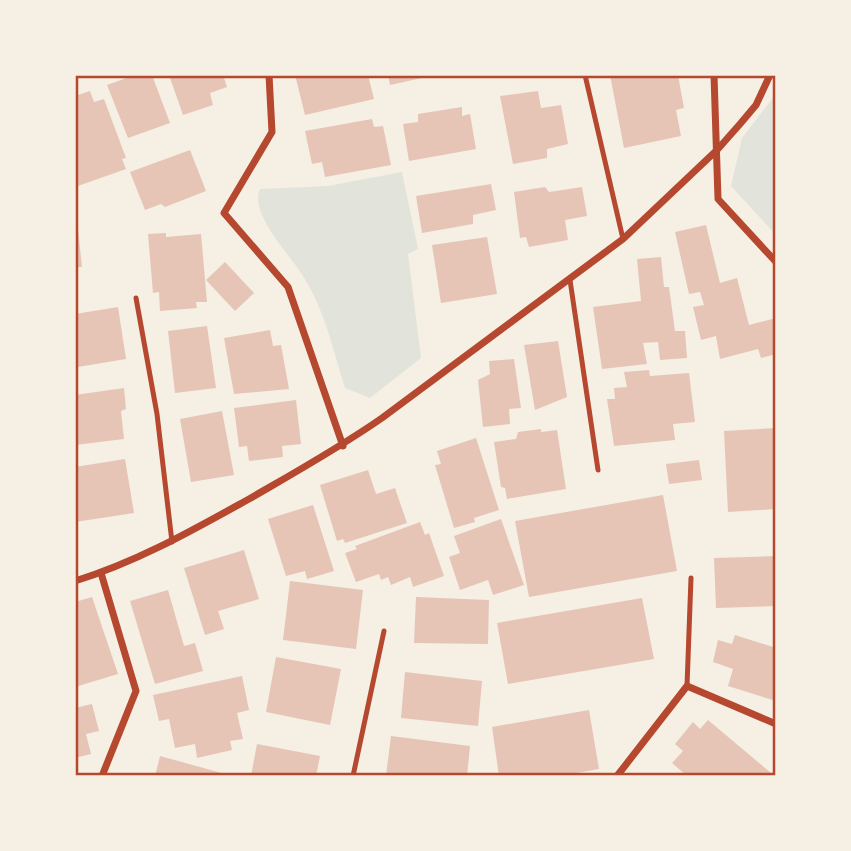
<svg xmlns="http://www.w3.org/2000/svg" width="851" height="851" font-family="Jost,sans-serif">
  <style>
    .green { fill: #e2e4dc }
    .building { fill: #e6c5b7 }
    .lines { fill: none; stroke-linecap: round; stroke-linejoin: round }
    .service { stroke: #b5482f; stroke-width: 5 }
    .minor { stroke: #b5482f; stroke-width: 7 }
    .neatline { fill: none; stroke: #b5482f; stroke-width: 2.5 }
  </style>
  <rect width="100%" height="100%" fill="#f6efe4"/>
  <g class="green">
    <path d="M776,94V235L731,186L742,138Z"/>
    <path d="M402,172L418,249L408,254L421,358L370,398L345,388C333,350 324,307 301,273C288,253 249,213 260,189L328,186Z"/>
  </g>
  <g class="building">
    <path d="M135,75H152L170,123L128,138L107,85Z"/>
    <path d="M169,75H223L227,87L210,93L213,105L183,115Z"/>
    <path d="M295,75H368L374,99L305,115Z"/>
    <path d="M388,75H431V76L390,85Z"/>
    <path d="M610,75H678L684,108L676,110L681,136L624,148Z"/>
    <path d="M90,91L94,102L104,99L126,158L122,159L126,169L75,187V96Z"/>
    <path d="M538,91L541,108L561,105L568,144L547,149V158L513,164L500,96Z"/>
    <path d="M462,107V116L470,114L476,149L409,161L403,124L418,122V114Z"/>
    <path d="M372,119L374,127L383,126L391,165L325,177L322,162L312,164L305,131Z"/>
    <path d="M190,150L206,191L165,207L161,204L145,210L130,172Z"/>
    <path d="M491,184L496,210L473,215V224L422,233L416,196Z"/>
    <path d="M545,187L549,192L582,187L587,216L565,220L568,240L529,247L526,237L520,238L514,192Z"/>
    <path d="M706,225L720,283L737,278L749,325L776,318V354L761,358L758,349L720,359L716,336L701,340L693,307L704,305L700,292L689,294L675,232Z"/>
    <path d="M75,229H78L82,267H75Z"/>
    <path d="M166,233V237L201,234L207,302H196L197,308L160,311L159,292L153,293L148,234Z"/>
    <path d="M487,237L497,294L441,303L432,245Z"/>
    <path d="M661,257L664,287H669L675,331H685L687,358L660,360L658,342L643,343L647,364L602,369L593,307L641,301L637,259Z"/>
    <path d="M225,262L254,293L235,311L206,280Z"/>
    <path d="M118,307L126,359L78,367L75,347V314Z"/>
    <path d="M207,326L216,388L175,393L168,331Z"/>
    <path d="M270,330L273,346L281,345L289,389L234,394L224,338Z"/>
    <path d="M558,341L567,397L535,410L524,345Z"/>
    <path d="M514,359L521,408L509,409L510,424L483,427L478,380L490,374L489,361Z"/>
    <path d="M649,370L650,376L689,373L695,422L673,424L675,440L614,446L607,399H615L614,388L627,387L624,372Z"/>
    <path d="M124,388L126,409L121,411L124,439L75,445V395Z"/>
    <path d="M296,400L301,444L282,446L283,457L249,461L247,446L239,447L234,408Z"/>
    <path d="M222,411L234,475L191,482L180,419Z"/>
    <path d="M776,428V509L728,512L724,431Z"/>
    <path d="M541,429V432L557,430L566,489L507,499L505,488L501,487L494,442L516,439L518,432Z"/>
    <path d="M476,438L499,510L474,518L475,522L454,528L435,465L441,464L437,451Z"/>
    <path d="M125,459L134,513L75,522V467Z"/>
    <path d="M699,460L702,480L669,484L666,464Z"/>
    <path d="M368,470L376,494L395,488L407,523L345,543L343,539L337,541L320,485Z"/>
    <path d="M663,495L677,571L529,597L515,521Z"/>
    <path d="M313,505L334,571L307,579L305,571L286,576L268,519Z"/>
    <path d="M501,519L524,585L493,595L488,580L460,590L449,557L460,553L454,536Z"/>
    <path d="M420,522L425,535L429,533L444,576L413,587L410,577L391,585L388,577L381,580L379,574L356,582L345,553L357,549L355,546Z"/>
    <path d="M244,550L259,599L218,611L224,629L205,635L184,568Z"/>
    <path d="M776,556V606L716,608L714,558Z"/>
    <path d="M290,581L363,590L356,649L283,640Z"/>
    <path d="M168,590L184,646L195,643L203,671L155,684L130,601Z"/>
    <path d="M92,597L118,674L75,687V602Z"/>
    <path d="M416,597L489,600L488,644L414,643Z"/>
    <path d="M642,598L654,659L508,684L497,623Z"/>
    <path d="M735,635L776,648V701L728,686L733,669L713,662L718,640L732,644Z"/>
    <path d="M276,657L341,669L330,725L266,712Z"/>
    <path d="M405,672L482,681L478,726L401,718Z"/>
    <path d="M242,676L249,710L237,713L243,739L230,741L232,750L197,758L195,744L175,748L169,719L159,721L153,695Z"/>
    <path d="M92,704L99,731L86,734L91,754L75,758V708Z"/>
    <path d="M589,710L599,769L559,776H499L492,727Z"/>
    <path d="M708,720L771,773L768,776H687L672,763L683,751L675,744L693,722L700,729Z"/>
    <path d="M391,736L470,746L467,776H386Z"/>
    <path d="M257,744L320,756L316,776H251Z"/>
    <path d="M160,756L229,775V776H155Z"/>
  </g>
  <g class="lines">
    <g class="service">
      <path d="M585,75L623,239"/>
      <path d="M570,280L598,470"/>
      <path d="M136,298L157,414L172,542"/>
      <path d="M687,686L691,578"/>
      <path d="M353,776L384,631"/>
    </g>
    <g class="minor">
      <path d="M269,75L272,132L224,213L288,287L343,446"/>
      <path d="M714,75L718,199L776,262"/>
      <path d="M101,573L136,691L102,776"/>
      <path d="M75,581C137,562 193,530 249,499C294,473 339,448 382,418L623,239L717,150L740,124L756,105L770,75"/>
      <path d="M617,776L687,686L776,724"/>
    </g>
  </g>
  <rect width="851" height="851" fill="none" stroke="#f6efe4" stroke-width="154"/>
  <rect x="77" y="77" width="697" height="697" class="neatline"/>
</svg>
